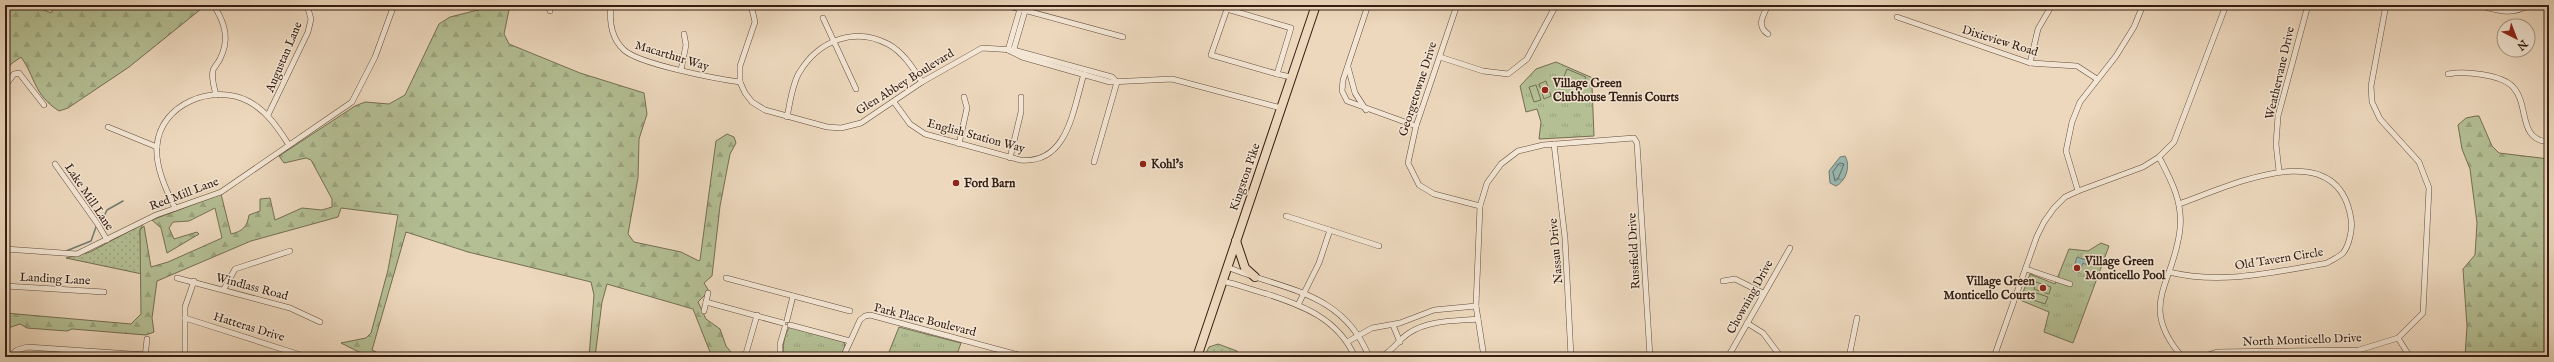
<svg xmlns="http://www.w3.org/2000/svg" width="2554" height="362" font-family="'IM FELL English',serif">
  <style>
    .grass { fill: url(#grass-dots); stroke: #746e53 }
    .forest { fill: url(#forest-firs); stroke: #746e53 }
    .park { fill: url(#park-tufts); stroke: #746e53 }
    .pitch { fill: #b4bf94; stroke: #746e53 }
    .water { fill: url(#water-ripples); stroke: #717b73 }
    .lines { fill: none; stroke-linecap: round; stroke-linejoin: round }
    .shore { stroke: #666b62; stroke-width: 1 }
    .stream { stroke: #717b73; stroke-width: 1.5 }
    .minor-casing { stroke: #624c3d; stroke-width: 6 }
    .primary-casing { stroke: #341d12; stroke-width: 10 }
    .minor { stroke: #f3e6d4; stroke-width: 5 }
    .primary { stroke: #edd8bd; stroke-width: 8 }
    .poi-dot { fill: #8f2418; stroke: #f3e6d4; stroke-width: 1.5 }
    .labels { text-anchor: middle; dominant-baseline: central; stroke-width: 3; stroke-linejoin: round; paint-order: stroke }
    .street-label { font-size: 12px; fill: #341d12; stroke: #f3e6d4 }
    .poi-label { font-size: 12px; font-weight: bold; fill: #341d12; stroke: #f3e6d4; text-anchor: start }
  </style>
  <defs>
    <pattern id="grass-dots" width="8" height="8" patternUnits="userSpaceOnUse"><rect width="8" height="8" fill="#b4bf94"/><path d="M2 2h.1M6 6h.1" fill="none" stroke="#9ba47f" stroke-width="1.8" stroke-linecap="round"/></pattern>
    <pattern id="forest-firs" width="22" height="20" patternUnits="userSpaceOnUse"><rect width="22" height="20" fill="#b4bf94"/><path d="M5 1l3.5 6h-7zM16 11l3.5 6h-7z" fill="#9ba47f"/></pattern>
    <pattern id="park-tufts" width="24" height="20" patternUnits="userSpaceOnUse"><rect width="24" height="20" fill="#b4bf94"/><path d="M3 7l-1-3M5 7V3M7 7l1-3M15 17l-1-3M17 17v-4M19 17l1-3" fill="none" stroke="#9ba47f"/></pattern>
    <pattern id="water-ripples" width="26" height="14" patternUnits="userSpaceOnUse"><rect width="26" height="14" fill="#99b9b3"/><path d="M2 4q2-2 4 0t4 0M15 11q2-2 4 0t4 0" fill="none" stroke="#7e9690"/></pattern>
  </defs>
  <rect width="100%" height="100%" fill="#edd8bd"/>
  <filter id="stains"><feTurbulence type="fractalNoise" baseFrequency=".005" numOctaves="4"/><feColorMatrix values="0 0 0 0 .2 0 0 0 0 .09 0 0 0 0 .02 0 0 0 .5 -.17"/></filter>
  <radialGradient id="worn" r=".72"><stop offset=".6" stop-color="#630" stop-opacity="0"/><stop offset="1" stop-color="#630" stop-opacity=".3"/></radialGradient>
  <g class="grass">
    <path d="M143,224L140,230L142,274L66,258L90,252Z"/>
    <path d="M1218,344L1237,351L1239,357H1204L1209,347Z"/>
  </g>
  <g class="forest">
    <path d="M5,5H32L51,13L55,5H206L129,67L68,108L59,111C33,94 36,78 21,57L11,64L5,73Z"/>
    <path d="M498,5H510L504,34L509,44L580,73L644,93L647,114L639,139L638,178L628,234L634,242L681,252L699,261L700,260L716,141L727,134L734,137L736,143L730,154L720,206L712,276L704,283L709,291L698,302L706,319L720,329L726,346L735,357H712L693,309L607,284L602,302L595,357H589L594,295L591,282L468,252L406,232L372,350L386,357H369L341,343L366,338L371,333L388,270L398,215L341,208L338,217L251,241L157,281L152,318L154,332L146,335L72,329L67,331L27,328L20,324L5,329V313L131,324L141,314L140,230L144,226L151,267L168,262L222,238L215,208L189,221L173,222L169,228L174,239L197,232L199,234L167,253L161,228L152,220L221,194L231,234C243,231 247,227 249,215L260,211V199L270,198L275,220L302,208L322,210L332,207V199L311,160L306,158L284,163L279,156L355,106L365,102L389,104L405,95L439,24L450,17Z"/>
    <path d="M2476,116H2479L2492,146L2499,153L2549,159V357H2465L2467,326L2463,269L2475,255L2477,223L2470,169L2462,149L2458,125L2466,118Z"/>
  </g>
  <g class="park">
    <path d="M1556,62L1595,79L1592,86L1594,136L1539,139L1541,122L1537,109L1526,112L1520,86L1536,69Z"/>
    <path d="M2101,243L2109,246L2073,343L2044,332L2049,312L2020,300L2030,274L2055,284L2069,249L2088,251Z"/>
    <path d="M790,327L844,342L845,347L840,357H784C782,349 784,333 790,327Z"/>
    <path d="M899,327L961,343L956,357H887Z"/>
  </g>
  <g class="pitch">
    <path d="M1567,69L1586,77L1582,87L1563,79Z"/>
    <path d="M1546,81L1551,96L1544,99L1539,84Z"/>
    <path d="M1536,85L1541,100L1534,102L1529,87Z"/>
    <path d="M2036,282L2051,287L2049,294L2034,289Z"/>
    <path d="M2033,292L2048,297L2045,304L2030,299Z"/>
  </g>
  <g class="water">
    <path d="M1845,156C1851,166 1846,181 1836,186L1830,183L1829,171L1840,157Z"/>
    <path d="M2077,257L2089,261L2087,265L2083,263L2079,273L2073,271Z"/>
  </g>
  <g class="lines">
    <path class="shore" d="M1840,163L1844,164L1838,179L1835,181L1833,172Z"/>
    <g class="stream">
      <path d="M101,223L107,210L123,201"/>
      <path d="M66,251L91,241L96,227"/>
    </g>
    <g class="minor-casing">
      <g id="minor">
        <path d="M548,5L550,11"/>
        <path d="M611,5C609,22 611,38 624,50C639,64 717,79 740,82"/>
        <path d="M751,5L755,22L740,66V82L745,93L752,102L765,110L827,127L841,128L861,123L922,82L982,48L1014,50L1112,77L1117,82"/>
        <path d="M1005,5L1123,37"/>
        <path d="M1368,5L1343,80L1342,91L1347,101L1416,126"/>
        <path d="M1457,5L1416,126L1408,163L1419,185L1434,194L1480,206"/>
        <path d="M1582,5H1586"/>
        <path d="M1768,5C1763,16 1756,26 1768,34"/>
        <path d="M2478,5C2496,10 2512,16 2529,5"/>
        <path d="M216,9C226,26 229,41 220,59C218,63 215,66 213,70C211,78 214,87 216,95"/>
        <path d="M1227,9L1291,28L1277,74L1211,55Z"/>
        <path d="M1897,17L2030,63L2077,66L2097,79"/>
        <path d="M823,18L856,89"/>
        <path d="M1008,50L1022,57L1110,82L1172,79L1281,108"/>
        <path d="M1008,50L1020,9"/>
        <path d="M1013,52L1025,11"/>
        <path d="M1440,57L1483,71L1508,74L1527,59L1556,5"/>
        <path d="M2030,63L2038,29L2052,5"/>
        <path d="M1348,67L1355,93L1366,110"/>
        <path d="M681,70L686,45L684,34"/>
        <path d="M1277,74L1291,77"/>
        <path d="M2448,74C2464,71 2501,74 2513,87C2530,105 2517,140 2549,142"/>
        <path d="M5,86L14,74L19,73L44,105"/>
        <path d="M894,102L910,124L925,134L1020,160C1068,165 1073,109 1084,74"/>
        <path d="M268,115L308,32L311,19L307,5"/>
        <path d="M787,117C790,103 792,85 799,73C818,41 854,26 888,44C903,52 913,68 922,82"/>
        <path d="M108,127L157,147"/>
        <path d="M959,144L967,108L964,97"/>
        <path d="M1554,144L1565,238L1571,357"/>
        <path d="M2159,157C2171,180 2183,202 2180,229C2174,285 2137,304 2182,357"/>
        <path d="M1010,158L1021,112V97"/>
        <path d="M1094,162L1117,82"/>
        <path d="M55,164L97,223L107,240"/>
        <path d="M2279,171L2276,144L2278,116L2308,5"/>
        <path d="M2078,191L2066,151L2072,122L2080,102L2116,56L2134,27L2143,5"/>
        <path d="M175,208C166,190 155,166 157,146C160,104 213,83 248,101C267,111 278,128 289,145"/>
        <path d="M1286,216L1379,246"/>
        <path d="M5,249L77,254L156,215L221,192L352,102L375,57L394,5"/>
        <path d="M1227,267C1283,290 1343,291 1369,357"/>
        <path d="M2026,269L2070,284"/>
        <path d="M2169,272C2221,285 2275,272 2327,263C2332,260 2339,257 2343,253C2349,246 2353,228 2351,219C2338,132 2228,187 2179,204"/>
        <path d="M177,278L290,308L320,322"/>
        <path d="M726,278L850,311"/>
        <path d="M1222,281C1237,284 1252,290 1267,294C1304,306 1338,319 1355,357"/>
        <path d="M1723,281L1735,279L1763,293"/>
        <path d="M5,286L104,292"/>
        <path d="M224,289L235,269L290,251"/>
        <path d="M706,302L783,323"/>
        <path d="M1298,305L1319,263L1330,230"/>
        <path d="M704,311L708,293"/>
        <path d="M185,318L307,357"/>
        <path d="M787,320L793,296"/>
        <path d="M1747,323L1763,333L1781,357"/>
        <path d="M790,325L850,341"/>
        <path d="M1393,325L1400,342"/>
        <path d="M2398,338L2410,357"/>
        <path d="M1347,342L1372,328L1400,323L1434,310L1476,306"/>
        <path d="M8,357L17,350L27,347L146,355"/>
        <path d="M145,357L147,339"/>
        <path d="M185,357V307L194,281"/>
        <path d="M745,357L757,315"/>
        <path d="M780,357V344L785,327"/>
        <path d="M843,357L860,320L865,316L870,315L1026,357"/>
        <path d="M1381,357C1394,350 1398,340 1409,333C1429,320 1454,321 1478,319"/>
        <path d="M1484,357L1476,306L1480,206L1487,183L1501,164L1518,151L1543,145L1634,138L1637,143L1650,357"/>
        <path d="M1728,357L1790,248"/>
        <path d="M1849,357L1857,318"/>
        <path d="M1994,357L2037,236L2044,222L2054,208L2065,197L2078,191L2143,167L2159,157L2174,142L2226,5"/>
        <path d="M2202,357L2217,352L2359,350L2398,338L2423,313L2429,188L2419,162L2380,119L2372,102L2371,86L2386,5"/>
      </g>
    </g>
    <g class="primary-casing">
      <g id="primary">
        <path d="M1236,241L1245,268L1255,277"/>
        <path d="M1197,357L1316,5"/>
      </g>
    </g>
    <use href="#minor" class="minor"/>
    <use href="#primary" class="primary"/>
  </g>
  <g class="poi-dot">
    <circle cx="1545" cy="90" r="4"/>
    <circle cx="1143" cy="164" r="4"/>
    <circle cx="956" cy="183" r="4"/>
    <circle cx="2077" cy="268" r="4"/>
    <circle cx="2043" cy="288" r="4"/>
  </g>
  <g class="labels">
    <g class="street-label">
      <text transform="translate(2000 41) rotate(17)">Dixieview Road</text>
      <text transform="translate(672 56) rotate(17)">Macarthur Way</text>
      <text transform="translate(284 57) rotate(-67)">Augustan Lane</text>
      <text transform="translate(2280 73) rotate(-77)">Weathervane Drive</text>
      <text transform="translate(905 82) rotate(-32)">Glen Abbey Boulevard</text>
      <text transform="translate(1418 89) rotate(-72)">Georgetowne Drive</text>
      <text transform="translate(976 136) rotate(15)">English Station Way</text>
      <text transform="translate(1245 177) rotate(-71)">Kingston Pike</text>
      <text transform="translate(184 194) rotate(-21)">Red Mill Lane</text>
      <text transform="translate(89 197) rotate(56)">Lake Mill Lane</text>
      <text transform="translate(1556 251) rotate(-95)">Nassau Drive</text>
      <text transform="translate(1634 251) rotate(-93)">Russfield Drive</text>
      <text transform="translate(2279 259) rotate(-9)">Old Tavern Circle</text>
      <text transform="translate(55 279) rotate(3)">Landing Lane</text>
      <text transform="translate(252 287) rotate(15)">Windlass Road</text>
      <text transform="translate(1750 297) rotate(-61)">Chowning Drive</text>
      <text transform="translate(925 320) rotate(14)">Park Place Boulevard</text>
      <text transform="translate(249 327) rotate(17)">Hatteras Drive</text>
      <text transform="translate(2302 340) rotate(-2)">North Monticello Drive</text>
    </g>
    <g class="poi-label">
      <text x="1553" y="83">Village Green<tspan x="1553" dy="14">Clubhouse Tennis Courts</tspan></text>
      <text x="1151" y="164">Kohl's</text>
      <text x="964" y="183">Ford Barn</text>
      <text x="2085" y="261">Village Green<tspan x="2085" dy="14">Monticello Pool</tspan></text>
      <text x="2035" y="281" text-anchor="end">Village Green<tspan x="2035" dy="14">Monticello Courts</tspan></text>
    </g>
  </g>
  <rect width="2554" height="362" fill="none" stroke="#edd8bd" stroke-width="20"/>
  <rect x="6" y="6" width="2542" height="350" fill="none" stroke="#341d12" stroke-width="2"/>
  <rect x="10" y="10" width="2534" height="342" fill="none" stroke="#341d12"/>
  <g transform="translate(2516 38) rotate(138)"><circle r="19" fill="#f3e6d4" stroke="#a79686"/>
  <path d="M0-3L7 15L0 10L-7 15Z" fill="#8f2418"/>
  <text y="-6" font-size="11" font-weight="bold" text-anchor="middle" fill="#341d12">N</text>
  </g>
  <rect width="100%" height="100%" filter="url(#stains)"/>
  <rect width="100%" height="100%" fill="url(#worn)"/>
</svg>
